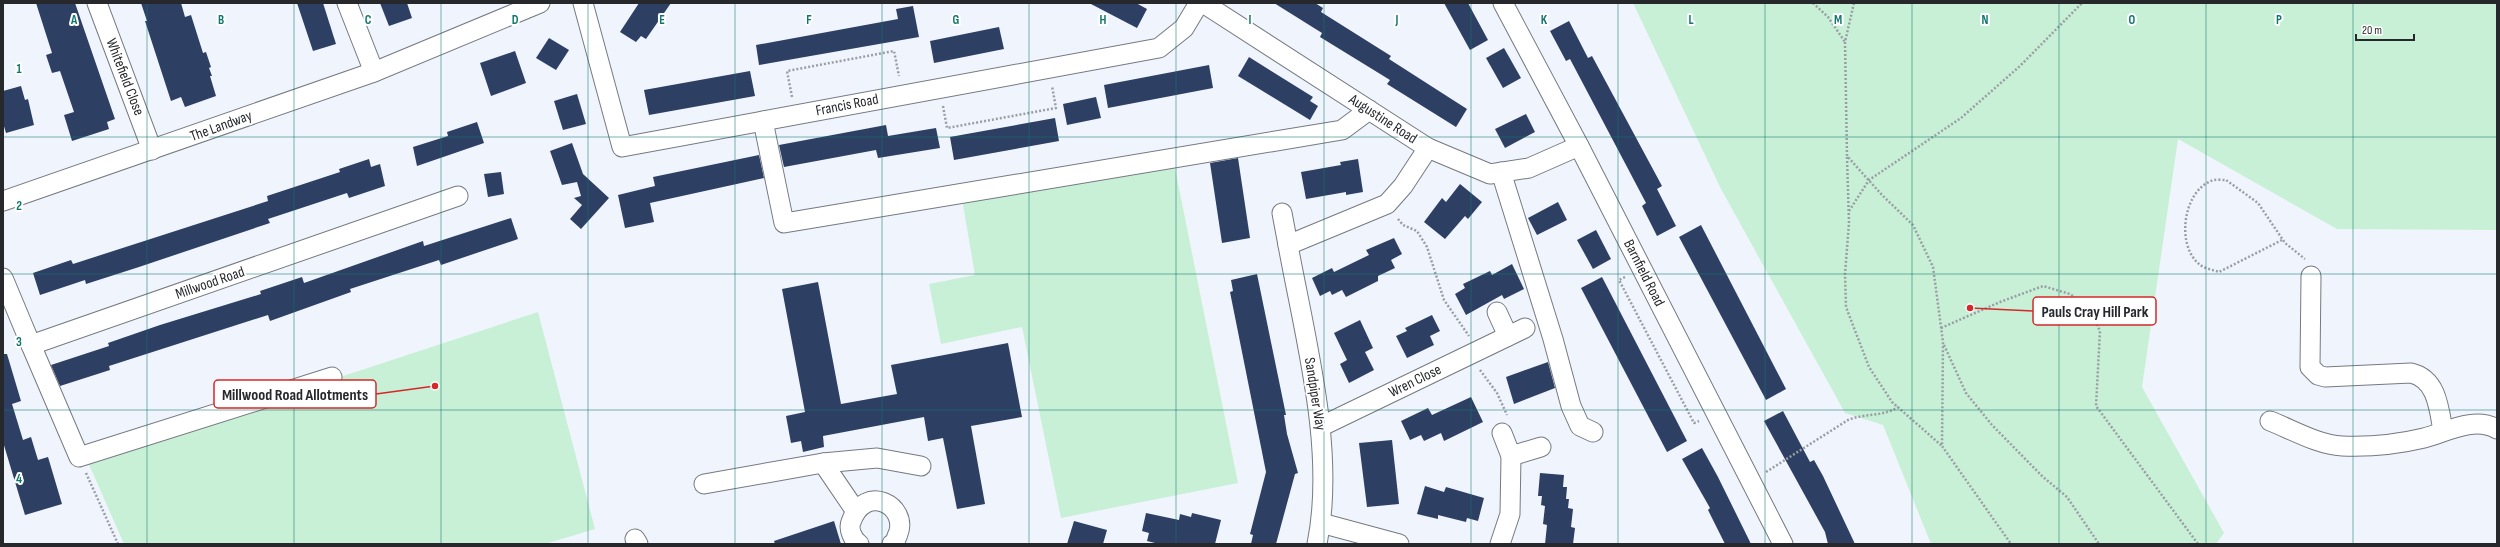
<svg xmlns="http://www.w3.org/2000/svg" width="2500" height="547" font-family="'Sofia Sans Condensed',sans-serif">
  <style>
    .green { fill: #c8f0d6 }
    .building { fill: #2e3f64 }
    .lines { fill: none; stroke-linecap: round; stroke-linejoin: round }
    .minor-casing { stroke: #757981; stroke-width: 21 }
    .path { stroke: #9a9ea4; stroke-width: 2.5; stroke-dasharray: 2 2; stroke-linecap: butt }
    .minor { stroke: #fff; stroke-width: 19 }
    .grid { fill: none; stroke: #0f766e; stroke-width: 1; stroke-opacity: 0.55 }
    .labels { text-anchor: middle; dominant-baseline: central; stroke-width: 4; stroke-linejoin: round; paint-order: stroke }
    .street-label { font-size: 15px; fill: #26282b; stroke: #fff }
    .grid-label { font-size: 13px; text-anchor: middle; font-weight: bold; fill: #0f766e; stroke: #fff; stroke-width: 4; stroke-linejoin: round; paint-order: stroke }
    .leader { fill: none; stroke: #d62828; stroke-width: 1.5 }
    .callout-dot { fill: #d62828; stroke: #fff; stroke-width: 1.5 }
    .callout { fill: #fff; stroke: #d62828; stroke-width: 1.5 }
    .callout-label { font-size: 16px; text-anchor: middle; font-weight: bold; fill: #26282b }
  </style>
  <rect width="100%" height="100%" fill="#f0f5fd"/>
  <g class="green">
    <path d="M1633,3H2497V230L2337,229L2178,139L2142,387L2224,533L2216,544H1931L1883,425L1845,413L1721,189Z"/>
    <path d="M1174,163L1238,483L1061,518L1022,327L941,344L929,284L975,275L962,199Z"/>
    <path d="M538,312L595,529L545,544H124L87,460Z"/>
  </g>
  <g class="building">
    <path d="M36,3H75L115,119L107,122L109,129L72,141L64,115L74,112L60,71L52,73L46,55L52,53Z"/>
    <path d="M141,3H181L185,17L191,15L203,53L206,52L211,67L209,68L212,76H210L216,96L185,107L181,97L171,101L145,21H147Z"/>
    <path d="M297,3H323L336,44L313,51Z"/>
    <path d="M380,3H407L412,18L389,26Z"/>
    <path d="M639,3H671L646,39L641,36L636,42L620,32Z"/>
    <path d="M1089,3H1136L1147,9L1137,28Z"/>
    <path d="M1274,3H1315L1323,8L1321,12L1391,56L1389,59L1467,109L1456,127L1387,84L1390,80L1320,37L1322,33Z"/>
    <path d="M1444,3H1468L1488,40L1470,50Z"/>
    <path d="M913,6L919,37L759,65L756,45L898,19L896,9Z"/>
    <path d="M1569,21L1588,58L1592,56L1662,186L1657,189L1676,226L1657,236L1642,206L1646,203L1626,165L1570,59L1566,61L1550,31Z"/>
    <path d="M999,27L1004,49L934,63L930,41Z"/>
    <path d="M549,38L569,50L556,70L536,58Z"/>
    <path d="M1504,48L1521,78L1503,88L1486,58Z"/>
    <path d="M515,51L526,83L491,96L480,63Z"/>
    <path d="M1249,57L1313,97L1310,101L1318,106L1310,120L1238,76Z"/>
    <path d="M1209,65L1213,88L1108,108L1104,85Z"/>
    <path d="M750,71L755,96L649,115L644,90Z"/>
    <path d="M21,86L25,100L28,99L34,125L6,133L3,123V91Z"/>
    <path d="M577,94L586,124L563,130L554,101Z"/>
    <path d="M1096,97L1101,118L1067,125L1063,104Z"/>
    <path d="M1526,114L1535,132L1505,148L1495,129Z"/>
    <path d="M1055,118L1059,141L954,160L950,137Z"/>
    <path d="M477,122L484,143L417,166L413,147L448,136L447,132Z"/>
    <path d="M886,125L888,136L936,128L940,148L878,158L876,150L784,167L779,145Z"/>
    <path d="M572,143L583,174L609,198L581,229L570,219L582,205L574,198L581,196L577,182L562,185L550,151Z"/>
    <path d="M759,155L764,178L650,203L654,222L625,228L618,195L655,186L653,177Z"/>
    <path d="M1238,158L1250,238L1222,243L1210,163Z"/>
    <path d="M369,159L371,167L380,164L385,186L349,198L347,193L268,219L270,223L139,267L86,284L85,280L40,295L33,273L71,260L73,264L268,201L267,196L340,172L339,169Z"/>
    <path d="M1358,159L1363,192L1346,195V192L1306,199L1301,172L1341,165L1340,162Z"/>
    <path d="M501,172L504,194L488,197L484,174Z"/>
    <path d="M1460,184L1482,202L1468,219L1465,216L1445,239L1424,222L1442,198L1446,202Z"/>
    <path d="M1558,202L1567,220L1537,235L1528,218Z"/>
    <path d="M511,218L518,239L441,265L439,260L350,289L351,292L270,321L268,315L109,366L110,370L60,386L51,365L109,346L108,343L160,325L261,294L260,291L302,277L304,283L423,241L424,246Z"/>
    <path d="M1701,225L1786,389L1766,400L1679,237Z"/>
    <path d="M1596,230L1611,259L1593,269L1577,240Z"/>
    <path d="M1394,238L1402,254L1391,260L1395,268L1378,276V281L1346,297L1342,290L1332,295L1330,291L1320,296L1312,278L1332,268L1334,272L1369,255L1366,250Z"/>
    <path d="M1512,264L1524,289L1504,299L1502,295L1466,315L1455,294L1465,288L1463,284L1490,271L1492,275Z"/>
    <path d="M1257,274L1286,415H1284L1287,434L1298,473L1295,474L1276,544H1251L1253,535L1250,534L1266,472L1230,292L1233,291L1231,280Z"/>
    <path d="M1602,277L1687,441L1667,452L1581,288Z"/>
    <path d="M818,282L841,404L897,394L891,365L1008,343L1022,417L971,426L985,504L957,509L943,438L928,441L924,417L823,436L824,447L803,452L801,441L791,443L786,416L805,412L782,289Z"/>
    <path d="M1432,315L1440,331L1430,336L1434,345L1407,358L1396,336L1407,331L1405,328Z"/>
    <path d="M1360,320L1373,348L1365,352L1374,370L1349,383L1340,364L1347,360L1334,333Z"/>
    <path d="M3,354H7L21,401L12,404L23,440L31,437L38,460L48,457L62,504L25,515L3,442Z"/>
    <path d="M1548,362L1555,388L1514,404L1506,377Z"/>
    <path d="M1471,397L1483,422L1444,441L1441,433L1424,441L1421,435L1410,440L1401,421L1428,408L1432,415Z"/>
    <path d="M1783,411L1810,462L1814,460L1823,476L1855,544H1828L1825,532L1764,421Z"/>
    <path d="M1392,440L1399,504L1367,507L1359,443Z"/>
    <path d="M1702,448L1718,477L1751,544H1725L1708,510L1710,508L1682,459Z"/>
    <path d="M1540,473L1564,475L1563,487H1567L1566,499H1569L1568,508L1573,509L1571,527L1575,528L1573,544H1545L1547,525L1543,524L1545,506L1541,505L1542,496H1538Z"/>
    <path d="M1425,486L1444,492L1446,487L1484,498L1478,521L1467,518L1466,522L1438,515V519L1417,514Z"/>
    <path d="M1146,513L1179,520L1180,514L1191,517L1192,513L1221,520L1215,544H1159L1147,541L1149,533L1142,531Z"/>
    <path d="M834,521L841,544H775L774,541Z"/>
    <path d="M1074,521L1107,530L1103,544H1067Z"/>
  </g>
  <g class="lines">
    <g class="minor-casing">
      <g id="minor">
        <path d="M97,3L152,150"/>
        <path d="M347,3L374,72"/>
        <path d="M583,3L622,147L1159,48L1184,28L1199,3"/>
        <path d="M1203,3L1428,148L1490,174L1529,168L1579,146"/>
        <path d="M1503,3L1579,146L1783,544"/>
        <path d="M763,121L784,223L1342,130L1369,110"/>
        <path d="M1501,172L1553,339L1571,406L1580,426L1593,432"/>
        <path d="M3,201L374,72L540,3"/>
        <path d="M1282,213L1288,245"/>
        <path d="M2311,276L2310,367L2318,375L2325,377L2411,373C2437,379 2439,408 2443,431"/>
        <path d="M3,278L31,345L458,196"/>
        <path d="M1497,312L1508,336"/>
        <path d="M31,345L79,457L332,377"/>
        <path d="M2270,421C2291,429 2318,445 2342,446C2367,447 2399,444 2424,438C2447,432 2474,416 2497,429"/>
        <path d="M1322,426L1525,328"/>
        <path d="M1511,456L1541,447"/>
        <path d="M823,463L877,458L921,466"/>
        <path d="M704,484L823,463L855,510"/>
        <path d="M1321,523L1399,544"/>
        <path d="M635,539L638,544"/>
        <path d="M859,544C853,540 848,529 851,522C865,482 909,506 898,534C896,538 896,542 892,544"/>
        <path d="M1317,544C1336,450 1305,339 1288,245L1387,204L1403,186L1428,148"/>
        <path d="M1500,544L1510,514L1511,456L1502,433"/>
      </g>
    </g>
    <g class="path">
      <path d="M1813,3L1828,17L1845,42"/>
      <path d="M1854,3L1845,42L1847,156L1882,195L1913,225L1933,267L1943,342L1942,446L2011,544"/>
      <path d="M792,97L787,71L894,51L899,76"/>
      <path d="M943,106L947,128L1056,108L1052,86"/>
      <path d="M1847,157L1849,223L1845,274L1846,307L1869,367L1892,402L1942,446"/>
      <path d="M1849,211L1869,180L1961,118L2020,66L2082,3"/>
      <path d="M1398,219L1403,225L1417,231L1427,247L1444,300L1469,336"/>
      <path d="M2282,240L2219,272C2213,270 2203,268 2199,264C2176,245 2183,192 2211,181C2215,179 2222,180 2226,180L2258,203L2285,243L2305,259"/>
      <path d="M1625,277L1619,280L1694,423L1699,421"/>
      <path d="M1941,328L2000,302L2043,286L2070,294L2089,308L2100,331L2096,406L2198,544"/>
      <path d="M1944,345L1966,393L1992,425L2042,476L2067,497L2099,544"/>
      <path d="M1480,370L1497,393L1507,415"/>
      <path d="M1766,472L1848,420C1865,413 1883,417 1898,407"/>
      <path d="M86,473L118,544"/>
    </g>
    <use href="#minor" class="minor"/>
  </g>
  <path class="grid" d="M147,3V544M294,3V544M441,3V544M588,3V544M735,3V544M882,3V544M1029,3V544M1176,3V544M1324,3V544M1471,3V544M1618,3V544M1765,3V544M1912,3V544M2059,3V544M2206,3V544M2353,3V544M3,137H2497M3,274H2497M3,410H2497"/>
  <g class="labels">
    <g class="street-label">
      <text transform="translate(125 77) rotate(69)">Whitefield Close</text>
      <text transform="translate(847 105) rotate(-11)">Francis Road</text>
      <text transform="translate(1383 119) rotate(33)">Augustine Road</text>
      <text transform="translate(221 126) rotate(-20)">The Landway</text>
      <text transform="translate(1644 273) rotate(63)">Barnfield Road</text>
      <text transform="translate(210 283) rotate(-19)">Millwood Road</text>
      <text transform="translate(1415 381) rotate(-26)">Wren Close</text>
      <text transform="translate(1315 394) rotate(81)">Sandpiper Way</text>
    </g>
  </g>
  <g class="grid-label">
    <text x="74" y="24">A</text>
    <text x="221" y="24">B</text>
    <text x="368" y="24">C</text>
    <text x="515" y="24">D</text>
    <text x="662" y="24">E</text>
    <text x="809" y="24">F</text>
    <text x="956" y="24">G</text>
    <text x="1103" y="24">H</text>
    <text x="1250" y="24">I</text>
    <text x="1397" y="24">J</text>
    <text x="1544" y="24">K</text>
    <text x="1691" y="24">L</text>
    <text x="1838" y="24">M</text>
    <text x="1985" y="24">N</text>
    <text x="2132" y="24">O</text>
    <text x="2279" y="24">P</text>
    <text x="19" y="73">1</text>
    <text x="19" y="210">2</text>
    <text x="19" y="346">3</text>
    <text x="19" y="483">4</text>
  </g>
  <path class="leader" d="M1970 308L2033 311M435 386L376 394"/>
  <g class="callout-dot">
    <circle cx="1970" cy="308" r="4"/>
    <circle cx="435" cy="386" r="4"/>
  </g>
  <g class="callout">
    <rect x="2033" y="297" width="123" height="28" rx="4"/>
    <rect x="214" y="380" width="162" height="28" rx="4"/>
  </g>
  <g class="callout-label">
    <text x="2095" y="317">Pauls Cray Hill Park</text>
    <text x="295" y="400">Millwood Road Allotments</text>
  </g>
  <rect width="2500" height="547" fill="none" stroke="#26282b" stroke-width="8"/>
  <path d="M2356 34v6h58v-6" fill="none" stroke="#26282b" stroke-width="2"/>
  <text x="2362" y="34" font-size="12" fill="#26282b" stroke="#ffffff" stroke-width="3" paint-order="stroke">20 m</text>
</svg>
